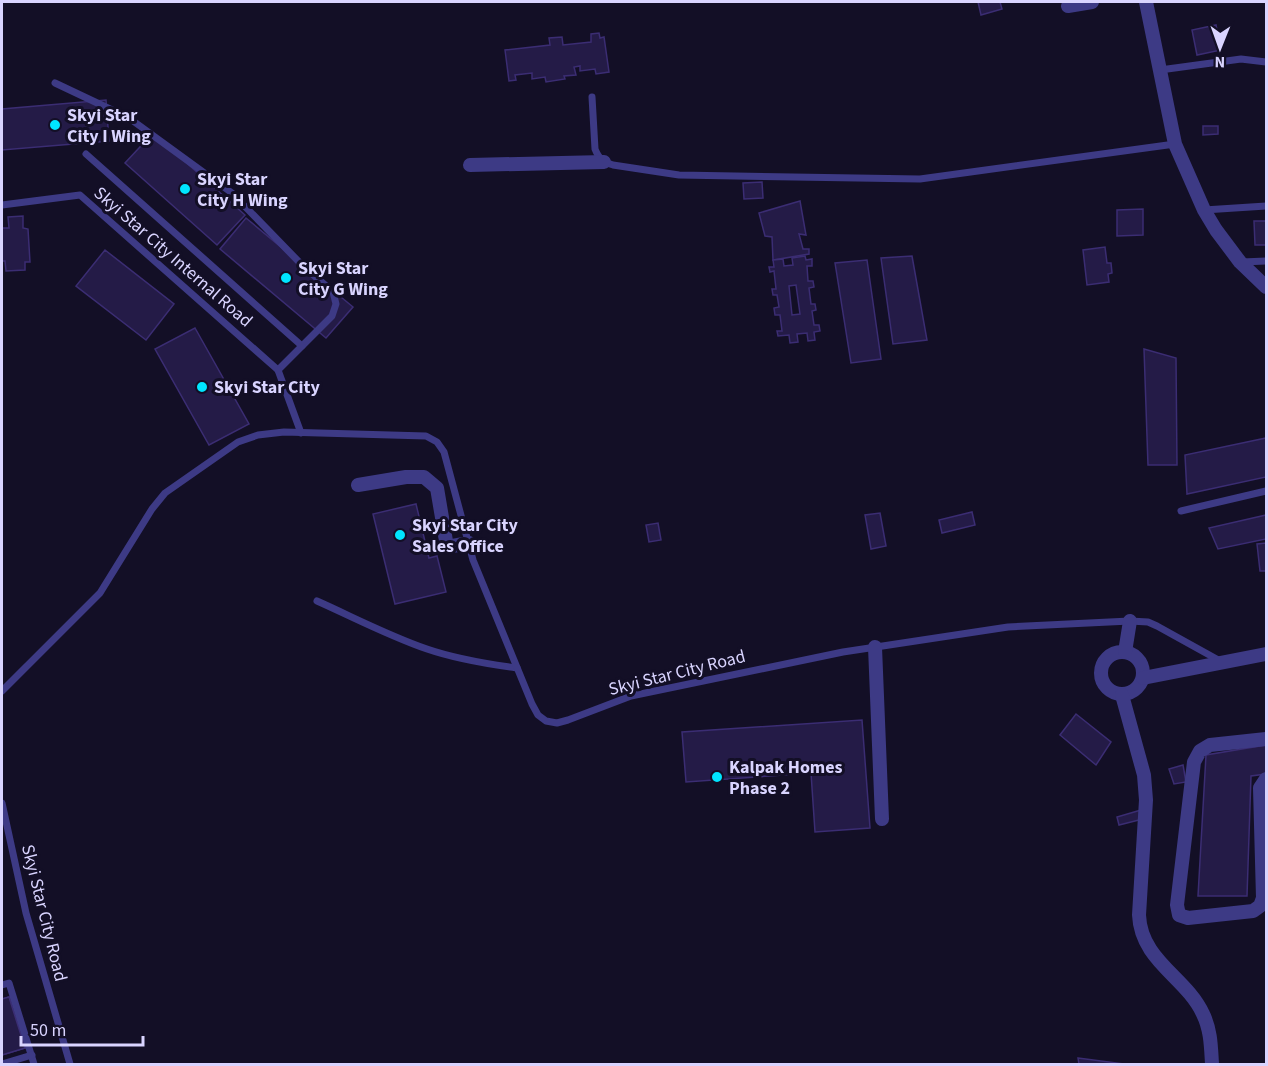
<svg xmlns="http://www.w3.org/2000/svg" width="1268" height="1066" font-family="'Source Sans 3',sans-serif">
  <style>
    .building { fill: #241b47; stroke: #3b2d73; stroke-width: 1.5; fill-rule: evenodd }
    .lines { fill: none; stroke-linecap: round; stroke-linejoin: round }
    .service { stroke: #3d3a85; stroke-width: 7 }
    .minor { stroke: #3d3a85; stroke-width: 14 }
    .poi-dot { fill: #00e5ff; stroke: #130f26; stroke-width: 2 }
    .labels { text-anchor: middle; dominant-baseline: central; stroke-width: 6; stroke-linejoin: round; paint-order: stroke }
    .poi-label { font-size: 18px; font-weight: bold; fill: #d9d4ff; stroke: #130f26; text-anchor: start }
    .street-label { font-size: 18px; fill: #d9d4ff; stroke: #130f26 }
  </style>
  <rect width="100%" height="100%" fill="#130f26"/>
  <g class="building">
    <path d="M978,2H1000L1002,9L981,15Z"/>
    <path d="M1216,25L1221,50L1197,55L1192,30Z"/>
    <path d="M599,33L600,38L604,37L609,72L596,74L595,69L580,71V66L574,67L576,75L564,76L565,79L546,82L545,77L532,79V73L515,75L516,80L509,81L505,50L550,45L549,38L562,37L563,45L591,42V34Z"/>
    <path d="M106,100L109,141L2,150V109Z"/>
    <path d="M1203,126H1218V134L1203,135Z"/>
    <path d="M153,133L245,215L217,245L125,163Z"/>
    <path d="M762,182L763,198L744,199L743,183Z"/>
    <path d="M800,201L806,235L799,234L803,249H809V254L773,260L772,237L765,236L759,213Z"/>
    <path d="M1143,209V235L1117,236V210Z"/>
    <path d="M23,216V228L28,229L30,262H25V270L6,271L5,261H2V228H9L8,217Z"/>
    <path d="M246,218L353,307L326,338L220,249Z"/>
    <path d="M1254,221H1266V245H1255Z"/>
    <path d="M1105,247L1107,263H1111L1112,273L1108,274L1109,282L1087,285L1083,250Z"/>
    <path d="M105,250L174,304L146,340L76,286Z"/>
    <path d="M805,256L806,260L812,259V266H807L808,281H813L814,287L809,288L811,304H815L816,310L812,311L814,325H819L820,331L814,332L815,340L808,341L807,333L797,334L798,342L790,343L789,335L778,336L777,331H782L780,315H775L774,308L779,307L777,295H773L772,289H776L774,271L770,272L769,267H774L773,260L783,259L784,266L793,265L792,258ZM796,285L800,314L792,315L789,286Z"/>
    <path d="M912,256L927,340L893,344L881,258Z"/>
    <path d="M867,260L881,359L851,363L835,263Z"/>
    <path d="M195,328L249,424L209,445L155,349Z"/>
    <path d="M1144,349L1176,358L1177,465H1148Z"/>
    <path d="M1266,438V477L1187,494L1185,455Z"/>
    <path d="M416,504L429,558L437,556L446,592L395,604L373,514Z"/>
    <path d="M972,512L975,525L942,533L939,520Z"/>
    <path d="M880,513L886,546L871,549L865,515Z"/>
    <path d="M1266,515V539L1218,549L1209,528Z"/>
    <path d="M658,523L661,540L649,542L646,525Z"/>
    <path d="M1266,543V571H1260L1257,544Z"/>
    <path d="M1076,714L1111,742L1096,765L1060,735Z"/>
    <path d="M862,720L870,828L815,832L811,773L686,782L682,732Z"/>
    <path d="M1266,745V774L1251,776L1247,896H1198L1206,755Z"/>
    <path d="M1183,765L1186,782L1174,784L1169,769Z"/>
    <path d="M1141,810L1143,819L1119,825L1117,817Z"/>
    <path d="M9,997L25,1048L2,1055V999Z"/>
    <path d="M9,997L25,1048L2,1055V999Z"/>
    <path d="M1078,1058L1124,1064H1079Z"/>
  </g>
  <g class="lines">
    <g class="service">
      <path d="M1160,70L1241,59L1266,62"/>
      <path d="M55,83L129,118L232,193L302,265L333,292L336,304L332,316L278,370"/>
      <path d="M592,97L595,149C599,159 603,162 613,165L679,175L920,179L1175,144"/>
      <path d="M86,154L302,346"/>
      <path d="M2,205L80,195L278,370L301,433"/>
      <path d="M1204,210L1266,206"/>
      <path d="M1242,262L1266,261"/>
      <path d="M1181,511L1266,491"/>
      <path d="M317,601C353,617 389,636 427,649C456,659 487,664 517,668"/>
      <path d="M2,691L100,593L152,509L165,493L238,442L258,435L284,432L426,436L437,442L444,452L473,560L532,704L538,715L546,721L557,723L568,720L631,696L843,652L1008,627L1130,621L1148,622L1157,626L1222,662"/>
      <path d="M2,803L26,913L70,1064"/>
      <path d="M2,985L9,983L34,1064"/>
      <path d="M2,1064L32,1055"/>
    </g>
    <g class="minor">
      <path d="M1146,2L1175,144L1204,210L1216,230L1240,262L1266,287"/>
      <path d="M1068,6L1092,2"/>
      <path d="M470,165L604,162"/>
      <path d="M358,485L406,477H424L437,488L447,547L469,543"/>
      <path d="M875,647L882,819"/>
      <circle cx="1122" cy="673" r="21"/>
      <path d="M1125,652L1130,621"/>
      <path d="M1143,678L1266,654"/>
      <path d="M1122,695L1144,775L1146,800L1139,915C1141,961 1186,977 1203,1014C1211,1030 1211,1048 1212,1064"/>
      <path d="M1266,739L1210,745L1200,751L1194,762L1177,905L1179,915L1188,918L1253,911L1260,906L1263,898L1260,788L1266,779"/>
    </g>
  </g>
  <g class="poi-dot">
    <circle cx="55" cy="125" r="6"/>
    <circle cx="185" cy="189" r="6"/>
    <circle cx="286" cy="278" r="6"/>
    <circle cx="202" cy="387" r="6"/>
    <circle cx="400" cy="535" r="6"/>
    <circle cx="717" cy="777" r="6"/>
  </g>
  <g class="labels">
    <g class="poi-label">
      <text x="67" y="115">Skyi Star<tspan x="67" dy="21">City I Wing</tspan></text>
      <text x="197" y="179">Skyi Star<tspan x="197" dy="21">City H Wing</tspan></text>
      <text x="298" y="268">Skyi Star<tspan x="298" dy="21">City G Wing</tspan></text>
      <text x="214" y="387">Skyi Star City</text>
      <text x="412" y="525">Skyi Star City<tspan x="412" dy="21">Sales Office</tspan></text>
      <text x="729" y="767">Kalpak Homes<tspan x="729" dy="21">Phase 2</tspan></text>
    </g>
    <g class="street-label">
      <text transform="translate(173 257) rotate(41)">Skyi Star City Internal Road</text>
      <text transform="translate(677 673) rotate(-14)">Skyi Star City Road</text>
      <text transform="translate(44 913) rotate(76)">Skyi Star City Road</text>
    </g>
  </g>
  <rect width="1268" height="1066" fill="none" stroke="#d9d4ff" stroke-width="6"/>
  <g transform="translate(1220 48) rotate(181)" stroke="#130f26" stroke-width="4.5" paint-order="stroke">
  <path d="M0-4.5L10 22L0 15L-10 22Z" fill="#d9d4ff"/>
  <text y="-9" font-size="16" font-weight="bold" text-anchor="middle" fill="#d9d4ff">N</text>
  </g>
  <path d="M21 1036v9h122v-9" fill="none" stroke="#d9d4ff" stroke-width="3"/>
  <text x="30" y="1036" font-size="18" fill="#d9d4ff" stroke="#130f26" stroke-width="4.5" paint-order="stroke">50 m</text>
</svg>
